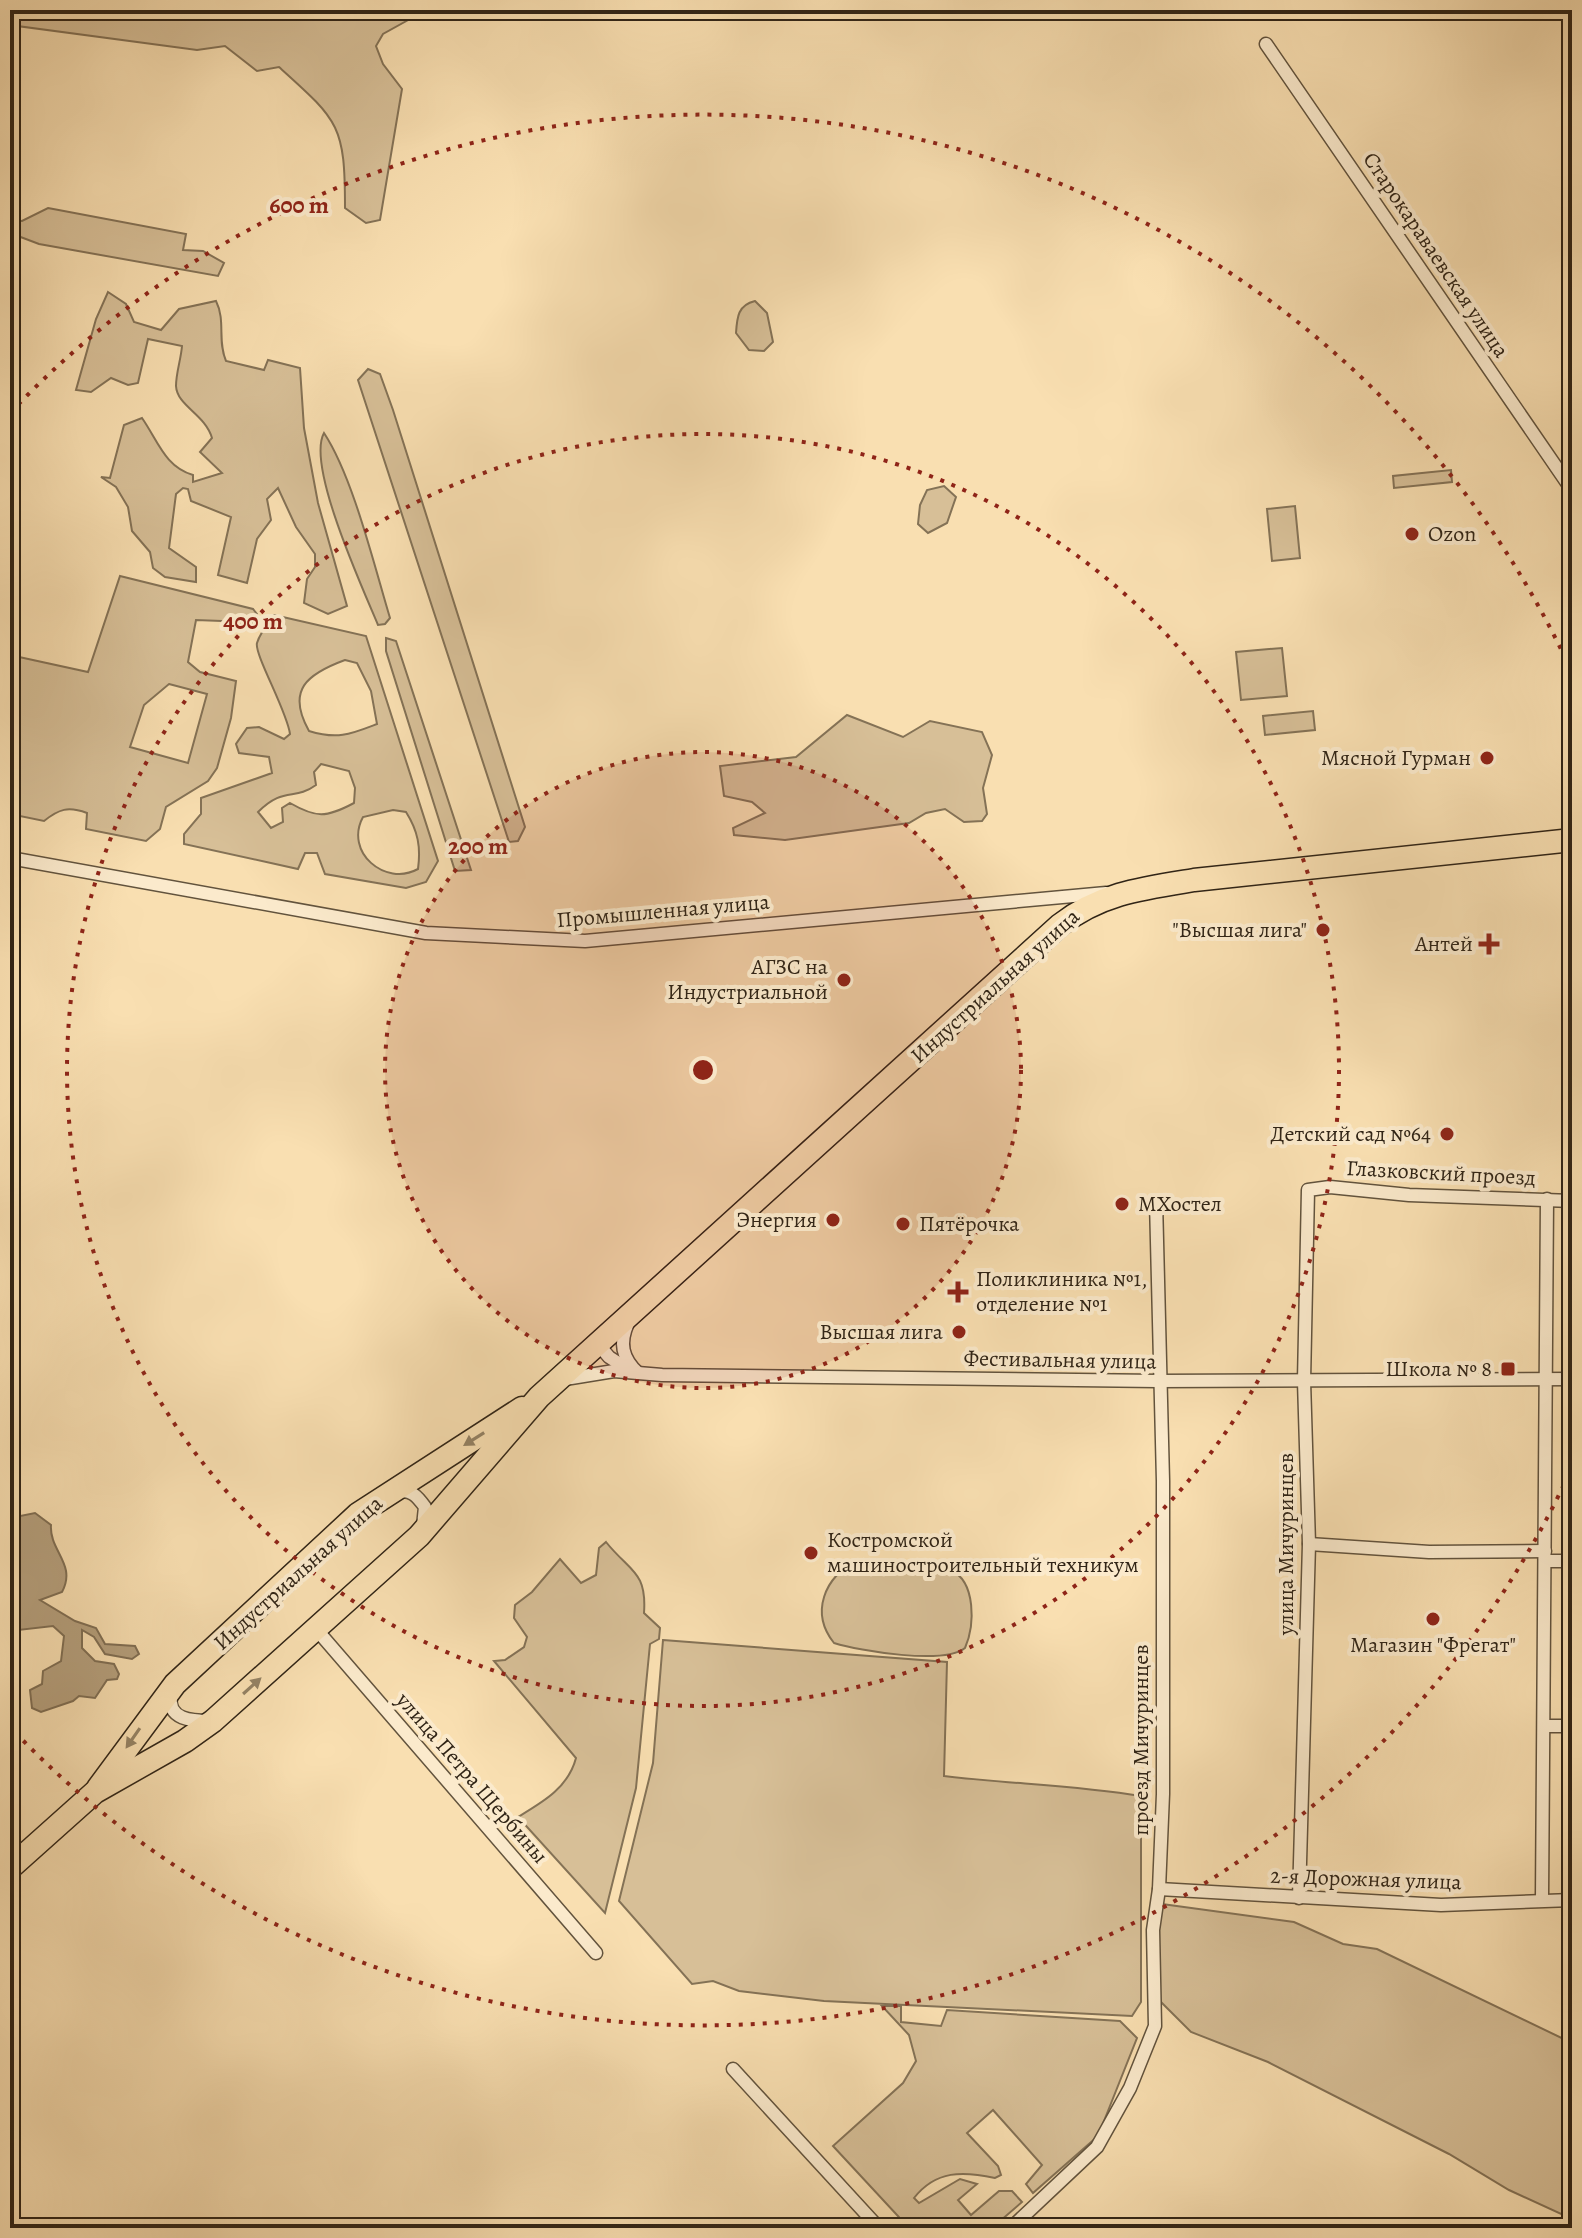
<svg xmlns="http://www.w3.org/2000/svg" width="1582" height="2238" font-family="Alegreya,serif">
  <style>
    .green { fill: #d7bf97; stroke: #847256; stroke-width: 2; fill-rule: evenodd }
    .water { fill: #b59f7c; stroke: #806e53; stroke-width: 2 }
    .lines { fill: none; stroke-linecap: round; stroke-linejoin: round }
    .minor-casing { stroke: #62533d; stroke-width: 15 }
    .trunk-casing { stroke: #302416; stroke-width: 25 }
    .minor { stroke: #fbeacc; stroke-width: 12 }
    .trunk { stroke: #f9dfb1; stroke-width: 22 }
    .oneway { fill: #948264 }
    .ring { fill: none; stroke: #8f2418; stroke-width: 4; stroke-dasharray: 4 8 }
    .poi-dot { fill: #8f2418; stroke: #fbeacc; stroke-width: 3 }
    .labels { text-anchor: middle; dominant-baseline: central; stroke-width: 8; stroke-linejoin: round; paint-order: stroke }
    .street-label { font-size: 22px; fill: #302416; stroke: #fbeacc }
    .poi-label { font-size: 22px; fill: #302416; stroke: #fbeacc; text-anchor: end }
    .centre { fill: #8f2418; stroke: #fbeacc; stroke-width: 4 }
    .ring-label { font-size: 24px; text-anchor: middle; font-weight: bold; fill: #8f2418; stroke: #fbeacc; stroke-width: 8; stroke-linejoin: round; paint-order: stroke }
  </style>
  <rect width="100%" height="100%" fill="#f9dfb1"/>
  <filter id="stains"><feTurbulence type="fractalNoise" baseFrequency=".0025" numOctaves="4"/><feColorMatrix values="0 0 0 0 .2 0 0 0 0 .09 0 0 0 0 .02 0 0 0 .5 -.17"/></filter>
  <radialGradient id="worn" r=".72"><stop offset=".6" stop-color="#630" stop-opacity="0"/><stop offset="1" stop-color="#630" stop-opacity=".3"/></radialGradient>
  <g class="green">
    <path d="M10,10H397L410,19L383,34L376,46L383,64L402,89L380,220L366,223L345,208C345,125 339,121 279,67L257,71L225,46L197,50L10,25Z"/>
    <path d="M48,208L186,234L183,250L203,251L224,263L218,276L39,244L10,233V220L22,221Z"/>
    <path d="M108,292L126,304L134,322L161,330L179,309L216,301C226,321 217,340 226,361L264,370L268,360L300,368L304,428L318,503L347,606L328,614L304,603L307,579L315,567V554L296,527L278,488L267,499L271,520L257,539L247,583L218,575L231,517L191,501L188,489L183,488L176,494L169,548L196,567V582L165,577L153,568L150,552L132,531L128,507L116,487L101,477L110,478L124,425L142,418C158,441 165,467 193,475V482L222,473L200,452L212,438C205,414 177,406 176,386C176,373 181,359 182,346L148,339L138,383L128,385L111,378L91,392L76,390L96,319Z"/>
    <path d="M755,301L767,313L773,342L764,351L749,350L736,333C737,317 738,305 755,301Z"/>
    <path d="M368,369L380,374L393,410L525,827L518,841L509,842L358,380Z"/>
    <path d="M324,433C353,477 374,565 390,618L385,624L378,625C363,589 306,465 324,433Z"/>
    <path d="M1451,470L1452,482L1394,488L1393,476Z"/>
    <path d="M944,486L956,497L947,523L928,533L918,524L920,505L927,490Z"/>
    <path d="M1295,506L1300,558L1272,561L1267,509Z"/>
    <path d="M120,576L253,609L257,614L247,630L222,621L196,620L188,662L200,672L236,681L231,718L217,768L208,781L166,807L160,829L146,841L86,829L87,813C68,806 59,809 44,821L10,814V655L88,672ZM169,684L207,694L188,763L130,747L144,705Z"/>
    <path d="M274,615L366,636L438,861L426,882L406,888L325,874L317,853H305L298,869L184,844V834L201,814V798L272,773L269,757L239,753L236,744L247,728L259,727L284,739L290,734C287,711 254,654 257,643C260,633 268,623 274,615ZM345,660L357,663L371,691L377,724C351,734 338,740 309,731C286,690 307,674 345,660ZM321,764L349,771L355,788L354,803C326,818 316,818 290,803L282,808L283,822L271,828L258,812C284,786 294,801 316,785L314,772ZM393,810L406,812C418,831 421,847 418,869C385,887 344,852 363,817Z"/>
    <path d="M386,638L396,641L471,870L455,871L386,651Z"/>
    <path d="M1282,648L1287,696L1241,700L1236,652Z"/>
    <path d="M1313,711L1315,730L1265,735L1263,716Z"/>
    <path d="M847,715L903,737L930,721L982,732L992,755L983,788L987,814L982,821L964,822L945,809L926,813L909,823L785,840L734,835L733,828L765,813L752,802L724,796L720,766L796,757Z"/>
    <path d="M606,1542C630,1572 647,1571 644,1613L660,1628L659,1639L650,1644L636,1788L605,1913L518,1817C543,1802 568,1788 576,1758L494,1661L505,1660L524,1647L527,1637L514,1618L515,1605L532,1592L560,1559L581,1583L596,1575L599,1548Z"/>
    <path d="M857,1561L951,1570C976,1582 975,1625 965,1648C944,1665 860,1651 834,1643C810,1613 824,1577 857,1561Z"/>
    <path d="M663,1640L947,1662L944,1776C1010,1784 1075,1785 1141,1796V2002L1132,2016L824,2001L739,1991L713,1981L692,1984L619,1901L653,1763Z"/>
    <path d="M1162,1904L1294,1922L1343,1944L1377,1949L1572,2043V2219L1509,2190L1449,2154L1268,2062L1191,2032L1160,2001L1157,1918Z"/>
    <path d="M882,2006H901V2022L941,2026L947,2010L1120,2021L1137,2038L1098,2136L1033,2193L1026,2184L1042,2165L993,2110L967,2133L998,2166L1001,2175L995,2178C963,2171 936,2170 914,2198L919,2203L960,2179L977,2184L958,2200L971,2215L999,2191H1012L1022,2202L992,2228H909L833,2146L903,2083L916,2061L909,2035Z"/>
  </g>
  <path class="water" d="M35,1513L51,1525C49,1551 77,1564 62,1592L40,1600L75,1621L96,1628L105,1644L135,1646L139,1654L132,1659L105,1654L94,1637L82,1630V1648L95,1661L114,1664L119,1674L117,1679L107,1680L95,1698L79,1696L73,1701L41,1712L32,1708L30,1690L42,1684L43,1671L61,1661L64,1636L53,1626L10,1631V1518Z"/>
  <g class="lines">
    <g class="minor-casing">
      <g id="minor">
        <path d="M1266,44L1572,490"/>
        <path d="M10,858L426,933L585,941L1106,893"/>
        <path d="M628,1323C619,1343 622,1358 638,1373"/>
        <path d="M598,1344L609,1357L629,1370"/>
        <path d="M565,1379L614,1371L662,1375L1158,1381L1572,1379"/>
        <path d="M398,1492C411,1489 417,1496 425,1507L423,1526"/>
        <path d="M1309,1544L1429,1552L1545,1551"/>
        <path d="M1545,1561H1572"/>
        <path d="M316,1629L596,1953"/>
        <path d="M171,1695C167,1720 192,1721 210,1721"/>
        <path d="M1544,1726H1572"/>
        <path d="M1159,1889L1441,1905L1572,1900"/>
        <path d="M1299,1898L1309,1544L1304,1381L1308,1190L1330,1187L1409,1195L1572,1201"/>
        <path d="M1542,1899L1547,1199"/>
        <path d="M733,2069L879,2228"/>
        <path d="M1011,2228L1097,2147L1130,2088L1155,2026L1153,1930L1159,1889L1163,1794V1481L1156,1201"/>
      </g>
    </g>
    <g class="trunk-casing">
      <g id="trunk">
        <path d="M98,1788L175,1684L358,1514L522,1408"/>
        <path d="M10,1868L95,1792L185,1741L213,1721L419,1536L539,1397L1060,925C1101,893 1144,888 1194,880L1572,840"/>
      </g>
    </g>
    <use href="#minor" class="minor"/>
    <use href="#trunk" class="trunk"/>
  </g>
  <defs><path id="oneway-solid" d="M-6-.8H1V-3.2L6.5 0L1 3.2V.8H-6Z" transform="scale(2)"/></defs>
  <g class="oneway">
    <use href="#oneway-solid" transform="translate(474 1439) rotate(148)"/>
    <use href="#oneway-solid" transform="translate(252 1686) rotate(-42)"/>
    <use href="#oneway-solid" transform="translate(133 1738) rotate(125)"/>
  </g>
  <circle cx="703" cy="1070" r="318" fill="#8f2418" fill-opacity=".12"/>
  <g class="ring">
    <circle cx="703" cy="1070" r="318"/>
    <circle cx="703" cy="1070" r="636"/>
    <path d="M1569 1474A955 955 0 0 1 10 1727M10 413A955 955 0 0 1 1569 666"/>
  </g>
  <g class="poi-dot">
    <circle cx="1412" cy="534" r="8"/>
    <circle cx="1487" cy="758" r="8"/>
    <circle cx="1323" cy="930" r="8"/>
    <path d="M1485 932h8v8h8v8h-8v8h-8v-8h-8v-8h8z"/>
    <circle cx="844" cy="980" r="8"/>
    <circle cx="1447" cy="1134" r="8"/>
    <circle cx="1122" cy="1204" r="8"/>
    <circle cx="833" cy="1220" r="8"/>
    <circle cx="903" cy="1224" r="8"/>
    <path d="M954 1280h8v8h8v8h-8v8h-8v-8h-8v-8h8z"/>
    <circle cx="959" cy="1332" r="8"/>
    <rect x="1500" y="1361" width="16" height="16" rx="4"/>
    <circle cx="811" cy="1553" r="8"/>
    <circle cx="1433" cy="1619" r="8"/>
  </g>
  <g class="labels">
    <g class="street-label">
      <text transform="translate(1436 255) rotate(56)">Старокараваевская улица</text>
      <text transform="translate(663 911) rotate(-5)">Промышленная улица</text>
      <text transform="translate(995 986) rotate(-42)">Индустриальная улица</text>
      <text transform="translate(1441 1173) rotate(3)">Глазковский проезд</text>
      <text transform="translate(1060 1360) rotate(1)">Фестивальная улица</text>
      <text transform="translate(1286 1544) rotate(-90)">улица Мичуринцев</text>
      <text transform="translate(298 1573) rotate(-42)">Индустриальная улица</text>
      <text transform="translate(1141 1740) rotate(-90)">проезд Мичуринцев</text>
      <text transform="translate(472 1778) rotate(49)">улица Петра Щербины</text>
      <text transform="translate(1366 1879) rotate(2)">2-я Дорожная улица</text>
    </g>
    <g class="poi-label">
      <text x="1428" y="534" text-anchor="start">Ozon</text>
      <text x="1471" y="758">Мясной Гурман</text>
      <text x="1307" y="930">"Высшая лига"</text>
      <text x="1473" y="944">Антей</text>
      <text x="828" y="967">АГЗС на<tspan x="828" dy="25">Индустриальной</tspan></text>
      <text x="1431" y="1134">Детский сад №64</text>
      <text x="1138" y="1204" text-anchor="start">МХостел</text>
      <text x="817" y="1220">Энергия</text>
      <text x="919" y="1224" text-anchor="start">Пятёрочка</text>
      <text x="976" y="1279" text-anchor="start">Поликлиника №1,<tspan x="976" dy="25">отделение №1</tspan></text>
      <text x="943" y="1332">Высшая лига</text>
      <text x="1492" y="1369">Школа № 8</text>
      <text x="827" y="1540" text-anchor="start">Костромской<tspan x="827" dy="25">машиностроительный техникум</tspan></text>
      <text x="1433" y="1645" text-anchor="middle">Магазин "Фрегат"</text>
    </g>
  </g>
  <circle cx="703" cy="1070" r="12" class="centre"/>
  <g class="ring-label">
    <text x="299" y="213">600 m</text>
    <text x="253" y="629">400 m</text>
    <text x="478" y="854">200 m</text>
  </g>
  <rect width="1582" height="2238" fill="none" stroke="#f9dfb1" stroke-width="40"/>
  <rect x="12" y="12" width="1558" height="2214" fill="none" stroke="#302416" stroke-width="4"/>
  <rect x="20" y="20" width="1542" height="2198" fill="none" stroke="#302416" stroke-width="2"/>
  <rect width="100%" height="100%" filter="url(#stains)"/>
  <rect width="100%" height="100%" fill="url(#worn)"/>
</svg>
